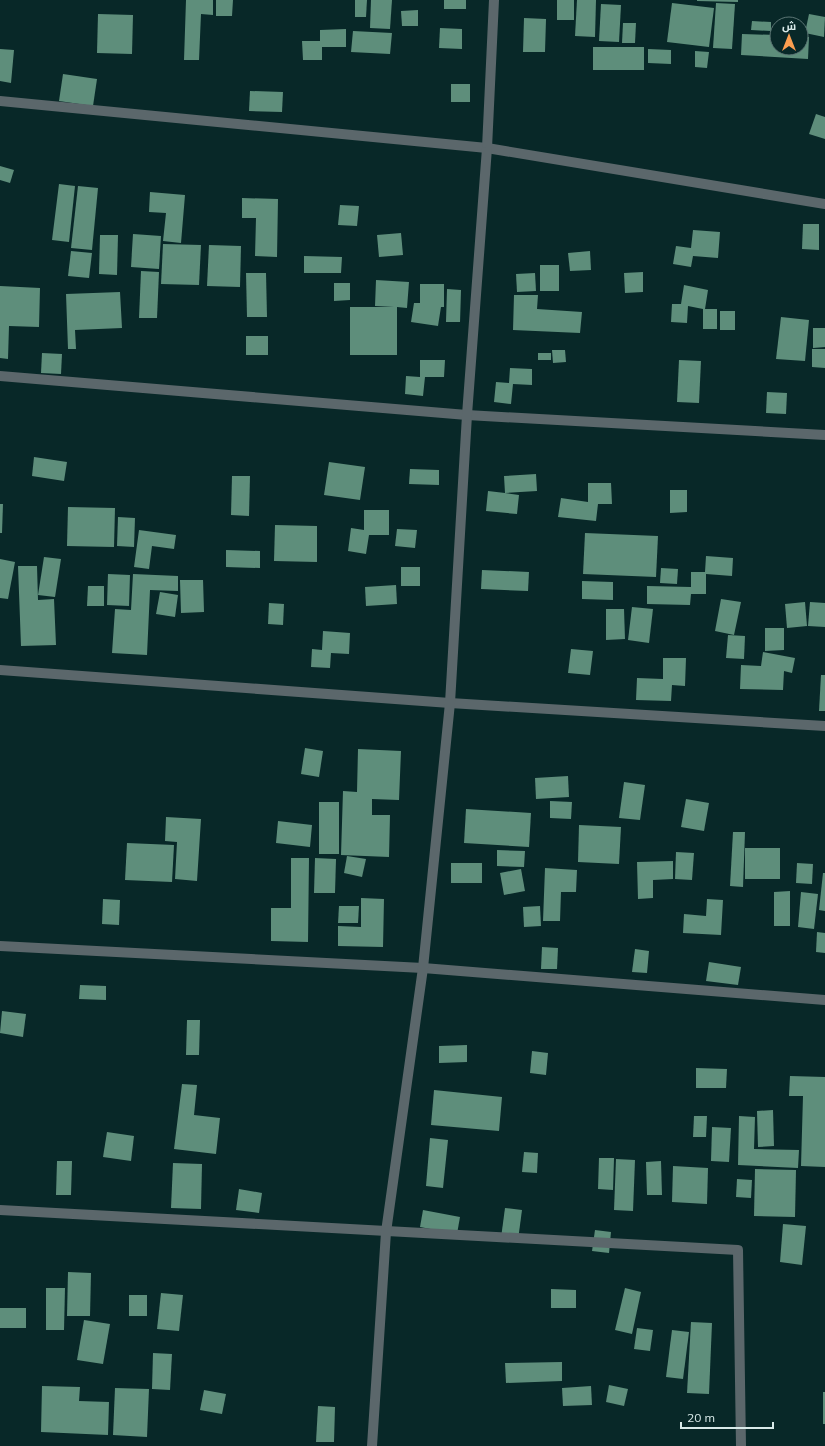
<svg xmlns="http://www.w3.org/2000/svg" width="825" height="1446" font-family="Mulish,Cairo,sans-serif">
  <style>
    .building { fill: #5e8e7b }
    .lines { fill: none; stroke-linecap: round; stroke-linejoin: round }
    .minor { stroke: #5b676b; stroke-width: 10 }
  </style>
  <rect width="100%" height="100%" fill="#082828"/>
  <g class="building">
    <path d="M186,0H213V15L201,14L199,60H184Z"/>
    <path d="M216,0H233L232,16H216Z"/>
    <path d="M355,0H367L366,17H355Z"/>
    <path d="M371,0H392L390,29L370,28Z"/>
    <rect x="444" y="0" width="22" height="9"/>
    <rect x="557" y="0" width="17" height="20"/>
    <path d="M577,0H596L595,37L575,36Z"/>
    <path d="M697,0H738V2L697,1Z"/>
    <path d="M672,3L714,8L709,47L667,42Z"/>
    <path d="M716,3L735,4L732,49L713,48Z"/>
    <path d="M601,4L621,5L619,42L599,41Z"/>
    <path d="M418,10V26H402L401,11Z"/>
    <path d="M98,14L133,15L132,54L97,53Z"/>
    <path d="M809,14L825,17L824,37L805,33Z"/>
    <path d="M524,18L546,19L545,52H523Z"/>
    <path d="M752,21L771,22V31L751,30Z"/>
    <path d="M623,23H636L635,43H622Z"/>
    <path d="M440,28L462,29V49L439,48Z"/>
    <path d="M346,29V47H322V60H303L302,41H320V30Z"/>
    <path d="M353,31L392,33L390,54L351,52Z"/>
    <path d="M742,34L777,35V48H801V36L809,37L808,59L741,55Z"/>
    <rect x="593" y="47" width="51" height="23"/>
    <path d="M0,49L14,50L11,83L0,81Z"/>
    <path d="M648,49L671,50V64L648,63Z"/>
    <path d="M695,51L709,52L707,68L695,67Z"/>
    <path d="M63,74L97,79L93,106L59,101Z"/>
    <rect x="451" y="84" width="19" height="18"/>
    <path d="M250,91L283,92L282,112L249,111Z"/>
    <path d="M816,114L825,117V139L809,134Z"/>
    <path d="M0,166L14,170L10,183L0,180Z"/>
    <path d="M59,184L75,186L69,242L52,240Z"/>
    <path d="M78,186L98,188L92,250L71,248Z"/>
    <path d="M150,192L185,195L181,243L163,241L166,213L149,212Z"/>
    <path d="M242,198L278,199L277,257L255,256L256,218H242Z"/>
    <path d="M340,205L359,206L357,226L338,225Z"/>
    <path d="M803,224H819V250L802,249Z"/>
    <path d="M693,230L720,232L718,258L693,256L691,267L673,264L676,246L691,248Z"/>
    <path d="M401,233L403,255L379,257L377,235Z"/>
    <path d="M133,234L161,236L159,269L131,267Z"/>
    <path d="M100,235H118L117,275L99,274Z"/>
    <path d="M163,244L201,245L199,285L161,284Z"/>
    <path d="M209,245L241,246L240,287L207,286Z"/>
    <path d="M71,251L92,253L89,278L68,276Z"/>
    <path d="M590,251L591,270L570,271L568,253Z"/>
    <path d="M304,256L342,257L341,273H304Z"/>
    <rect x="540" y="265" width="19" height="26"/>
    <path d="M141,271L159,272L157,318H139Z"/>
    <path d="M643,272V292L625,293L624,273Z"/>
    <path d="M246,273H266L267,317H247Z"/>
    <path d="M535,273L536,291L517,292L516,274Z"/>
    <path d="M376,280L409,282L407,308L397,307V355H350V307H394L375,306Z"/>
    <path d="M334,283H350V300L334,301Z"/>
    <path d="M420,284H444V307H441L438,326L411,322L414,303H420Z"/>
    <path d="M684,285L708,290L705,309H717V329H703V309L688,306L687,323L671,322L672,304H681Z"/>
    <path d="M0,286L40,288L39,327L9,326L8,359L0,358Z"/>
    <path d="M447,289L461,290L460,322H446Z"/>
    <path d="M120,292L122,328L75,330L76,349H68L66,294Z"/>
    <path d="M514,295H538L537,309L582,312L580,333L513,330Z"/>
    <rect x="720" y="311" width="15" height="19"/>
    <path d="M781,317L809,320L805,361L776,359Z"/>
    <path d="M813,328H825V347L813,348Z"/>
    <rect x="246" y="336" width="22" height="19"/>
    <path d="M812,349H825V368L812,367Z"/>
    <path d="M552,350H565L566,362L553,363Z"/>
    <path d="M42,353L62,354L61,374L41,373Z"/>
    <rect x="538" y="353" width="13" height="7"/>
    <path d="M420,360H445L444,377H425L423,396L405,394L406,376L420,377Z"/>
    <path d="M679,360L701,361L699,403L677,402Z"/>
    <path d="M510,368L532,369V385L513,384L511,404L494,402L496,382L509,383Z"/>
    <path d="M767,392L787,393L786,414L766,413Z"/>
    <path d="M34,457L67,462L64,481L32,476Z"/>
    <path d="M329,462L365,467L360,500L324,495Z"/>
    <path d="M410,469L439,470V485L409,484Z"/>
    <path d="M536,474L537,491L505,493L519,495L517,514L486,511L488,491L505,493L504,476Z"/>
    <path d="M232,476H250L249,516L231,515Z"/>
    <path d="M588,483H611L612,504H598L596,521L558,517L561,498L588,502Z"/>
    <path d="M670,490H687V512L670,513Z"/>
    <path d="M0,504H3L2,533H0Z"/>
    <path d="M68,507L115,508L114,547L67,546Z"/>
    <path d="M364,510H389V535H369L366,554L348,551L351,528L364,530Z"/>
    <path d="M118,517L135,518L134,547L117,546Z"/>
    <path d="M275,525L317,526V562L274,561Z"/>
    <path d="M397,529L417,530L415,548L395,546Z"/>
    <path d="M139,530L176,535L174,549L152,546L149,569L134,567Z"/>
    <path d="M585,533L658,536L656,577L583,574Z"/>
    <path d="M226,550L260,551V568L226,567Z"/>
    <path d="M706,556L733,558L732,576L706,574V594H691L690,605L647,604V586L691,587V572H705Z"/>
    <path d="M44,557L61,559L55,597L38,595Z"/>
    <path d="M0,559L15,562L8,599L0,598Z"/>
    <path d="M18,566H37L38,600L54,599L56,645L21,646Z"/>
    <rect x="401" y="567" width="19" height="19"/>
    <path d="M661,568L678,569L677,584L660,583Z"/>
    <path d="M482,570L529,572L528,591L481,589Z"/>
    <path d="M108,574L130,575L129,606L107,605Z"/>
    <path d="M133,574L178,576V591L150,590L147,655L112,653L115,609L131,610Z"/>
    <path d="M180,580H203L204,612L181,613Z"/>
    <path d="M582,581L613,582V600L582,599Z"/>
    <path d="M396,585L397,604L366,606L365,587Z"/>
    <path d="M88,586H104V606H87Z"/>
    <path d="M160,592L178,595L175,617L156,614Z"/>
    <path d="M721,599L741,602L734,635L715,631Z"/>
    <path d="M805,602L807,626L787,628L785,604Z"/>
    <path d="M810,602L825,603V627L808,626Z"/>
    <path d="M269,603L284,604L283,625L268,624Z"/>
    <path d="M632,607L653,609L649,643L628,640Z"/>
    <path d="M606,609H624L625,639L606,640Z"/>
    <path d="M765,628H784V650L765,651Z"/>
    <path d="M323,631L350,633L349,654L331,653L330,668L311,667L312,649L322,650Z"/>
    <path d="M728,635L745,636L744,659L726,658Z"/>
    <path d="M571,649L593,651L590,675L568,673Z"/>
    <path d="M763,652L795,658L792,673L784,671L783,690L740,689L741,665L761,666Z"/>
    <path d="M663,658H686L685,686L672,685L671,701L636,700L637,678L663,679Z"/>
    <path d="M821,675H825V711H819Z"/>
    <path d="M305,748L323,751L319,777L301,774Z"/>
    <path d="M358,749L401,751L399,800L372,799V815H390L389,857L341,855L343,791L357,792Z"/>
    <path d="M568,776L569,797L536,799L535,778Z"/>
    <path d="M624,782L645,785L640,820L619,818Z"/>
    <path d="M686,799L709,803L704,831L681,827Z"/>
    <path d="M550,801L572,802L571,819L550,818Z"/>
    <rect x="319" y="802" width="20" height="52"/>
    <path d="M466,809L531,813L529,847L464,843Z"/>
    <path d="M166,817L201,819L197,881L175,879L177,842L165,841Z"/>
    <path d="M278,821L312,825L310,847L276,843Z"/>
    <path d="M579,825L621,827L619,864L578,862Z"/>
    <path d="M733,832H745L743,887L730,886Z"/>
    <path d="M127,843L174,845L172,882L125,880Z"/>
    <rect x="745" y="848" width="35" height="31"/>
    <path d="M497,850L525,851L524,867L497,866Z"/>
    <path d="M676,852L694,853L692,880L675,879Z"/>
    <path d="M347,856L366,859L362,877L344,873Z"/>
    <path d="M291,858H309L308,942L271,941V908H291Z"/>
    <path d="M315,858L336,859L335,893H314Z"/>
    <path d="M673,861V879L653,880V898L638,899L637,862Z"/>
    <rect x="451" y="863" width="31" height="20"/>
    <path d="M797,863L813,864L812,884L796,883Z"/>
    <path d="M545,868L577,870L576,892H561L560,921H543Z"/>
    <path d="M521,869L525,891L504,895L500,873Z"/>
    <path d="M823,873H825V911L819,910Z"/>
    <path d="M790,891V926H774V892Z"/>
    <path d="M801,892L818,894L814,929L798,927Z"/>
    <path d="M361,898L384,899L383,947L338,946V926L361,927Z"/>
    <path d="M103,899L120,900L119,925L102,924Z"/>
    <path d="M707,899L723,900L721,935L683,933L684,914L706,916Z"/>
    <path d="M339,906H359L358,923H338Z"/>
    <path d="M540,906L541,926L524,927L523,907Z"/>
    <path d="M817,932L825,933V953L816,952Z"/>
    <path d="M542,947L558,948L557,969H541Z"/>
    <path d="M635,949L649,951L647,973L632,972Z"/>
    <path d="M709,962L741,967L738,985L706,981Z"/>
    <path d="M80,985L106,986V1000L79,999Z"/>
    <path d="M2,1011L26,1014L23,1037L0,1033Z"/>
    <path d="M187,1020H200L199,1055H186Z"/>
    <path d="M467,1045V1062L439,1063V1046Z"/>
    <path d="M532,1051L548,1053L546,1075L530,1073Z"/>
    <path d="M696,1068L727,1069L726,1088H696Z"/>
    <path d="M790,1076L825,1077V1167L801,1166L803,1096H789Z"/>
    <path d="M182,1084L197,1085L194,1115L220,1118L216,1154L174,1149Z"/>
    <path d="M434,1090L502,1097L499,1131L431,1125Z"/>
    <path d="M773,1110L774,1146L758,1147L757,1111Z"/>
    <path d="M694,1116H707L706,1137H693Z"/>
    <path d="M739,1116L755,1117L754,1149L799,1150L798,1168L738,1165Z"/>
    <path d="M712,1127L731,1128L729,1162L711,1161Z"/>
    <path d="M107,1132L134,1136L131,1161L103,1157Z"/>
    <path d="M430,1138L448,1140L443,1188L426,1186Z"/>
    <path d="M524,1152L538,1153L537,1173L522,1172Z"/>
    <path d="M599,1158H614L613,1190L598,1189Z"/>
    <path d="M616,1159L635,1160L633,1211L614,1210Z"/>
    <path d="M57,1161H72L71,1195H56Z"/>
    <path d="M661,1161L662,1195H647L646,1162Z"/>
    <path d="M173,1163L202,1164L201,1209L171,1208Z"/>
    <path d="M673,1166L708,1168L707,1204L672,1202Z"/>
    <path d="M755,1169L796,1170L795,1217L754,1216Z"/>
    <path d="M737,1179L752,1180L751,1198L736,1197Z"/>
    <path d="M239,1189L262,1193L259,1213L236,1210Z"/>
    <path d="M505,1208L522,1210L518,1240L501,1238Z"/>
    <path d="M423,1210L460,1217L457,1234L420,1227Z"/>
    <path d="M783,1224L806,1226L802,1265L780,1262Z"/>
    <path d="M595,1230L611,1232L609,1253L592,1251Z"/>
    <path d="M68,1272L91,1273L90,1316H67Z"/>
    <path d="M46,1288H65L64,1330H46Z"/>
    <path d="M625,1288L641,1292L632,1334L615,1330Z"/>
    <path d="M551,1289L576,1290V1308H551Z"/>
    <path d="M161,1293L183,1295L179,1331L157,1329Z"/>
    <rect x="129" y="1295" width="18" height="21"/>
    <rect x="0" y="1308" width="26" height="20"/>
    <path d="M84,1320L110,1324L103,1364L77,1360Z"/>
    <path d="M691,1322L712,1323L709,1394L687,1393Z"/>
    <path d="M637,1328L653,1330L650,1351L634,1349Z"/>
    <path d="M672,1330L689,1332L683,1379L666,1377Z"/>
    <path d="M153,1353L172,1354L170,1390L152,1389Z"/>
    <path d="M562,1362V1381L506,1383L505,1363Z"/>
    <path d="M609,1385L628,1389L624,1406L606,1402Z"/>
    <path d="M42,1386L80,1387L79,1401L109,1402L108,1435L41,1432Z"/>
    <path d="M591,1386L592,1405L563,1406L562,1388Z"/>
    <path d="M115,1388L149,1389L147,1437L113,1435Z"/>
    <path d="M204,1390L226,1394L222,1414L200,1410Z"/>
    <rect x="823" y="1392" width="2" height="32"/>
    <path d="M318,1406L335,1407L334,1442H316Z"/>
  </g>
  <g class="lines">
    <g class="minor">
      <path d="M0,101L487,148L825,204"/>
      <path d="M0,376L467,415L825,435"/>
      <path d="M0,670L450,703L825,726"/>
      <path d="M0,946L423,968L825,1000"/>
      <path d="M0,1210L738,1250L741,1446"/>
      <path d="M372,1446L386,1232L423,968L450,703L467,415L487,148L494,0"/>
    </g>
  </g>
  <g transform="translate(789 36)"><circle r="19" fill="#082828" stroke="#5c7675"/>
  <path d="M0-3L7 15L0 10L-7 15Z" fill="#fb9e50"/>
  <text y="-6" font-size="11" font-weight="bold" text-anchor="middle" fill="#d9eae9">ش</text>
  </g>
  <path d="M681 1422v6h92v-6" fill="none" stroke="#d9eae9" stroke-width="2"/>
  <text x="687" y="1422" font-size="12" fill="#d9eae9" stroke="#082828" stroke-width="3" paint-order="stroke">20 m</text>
</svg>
